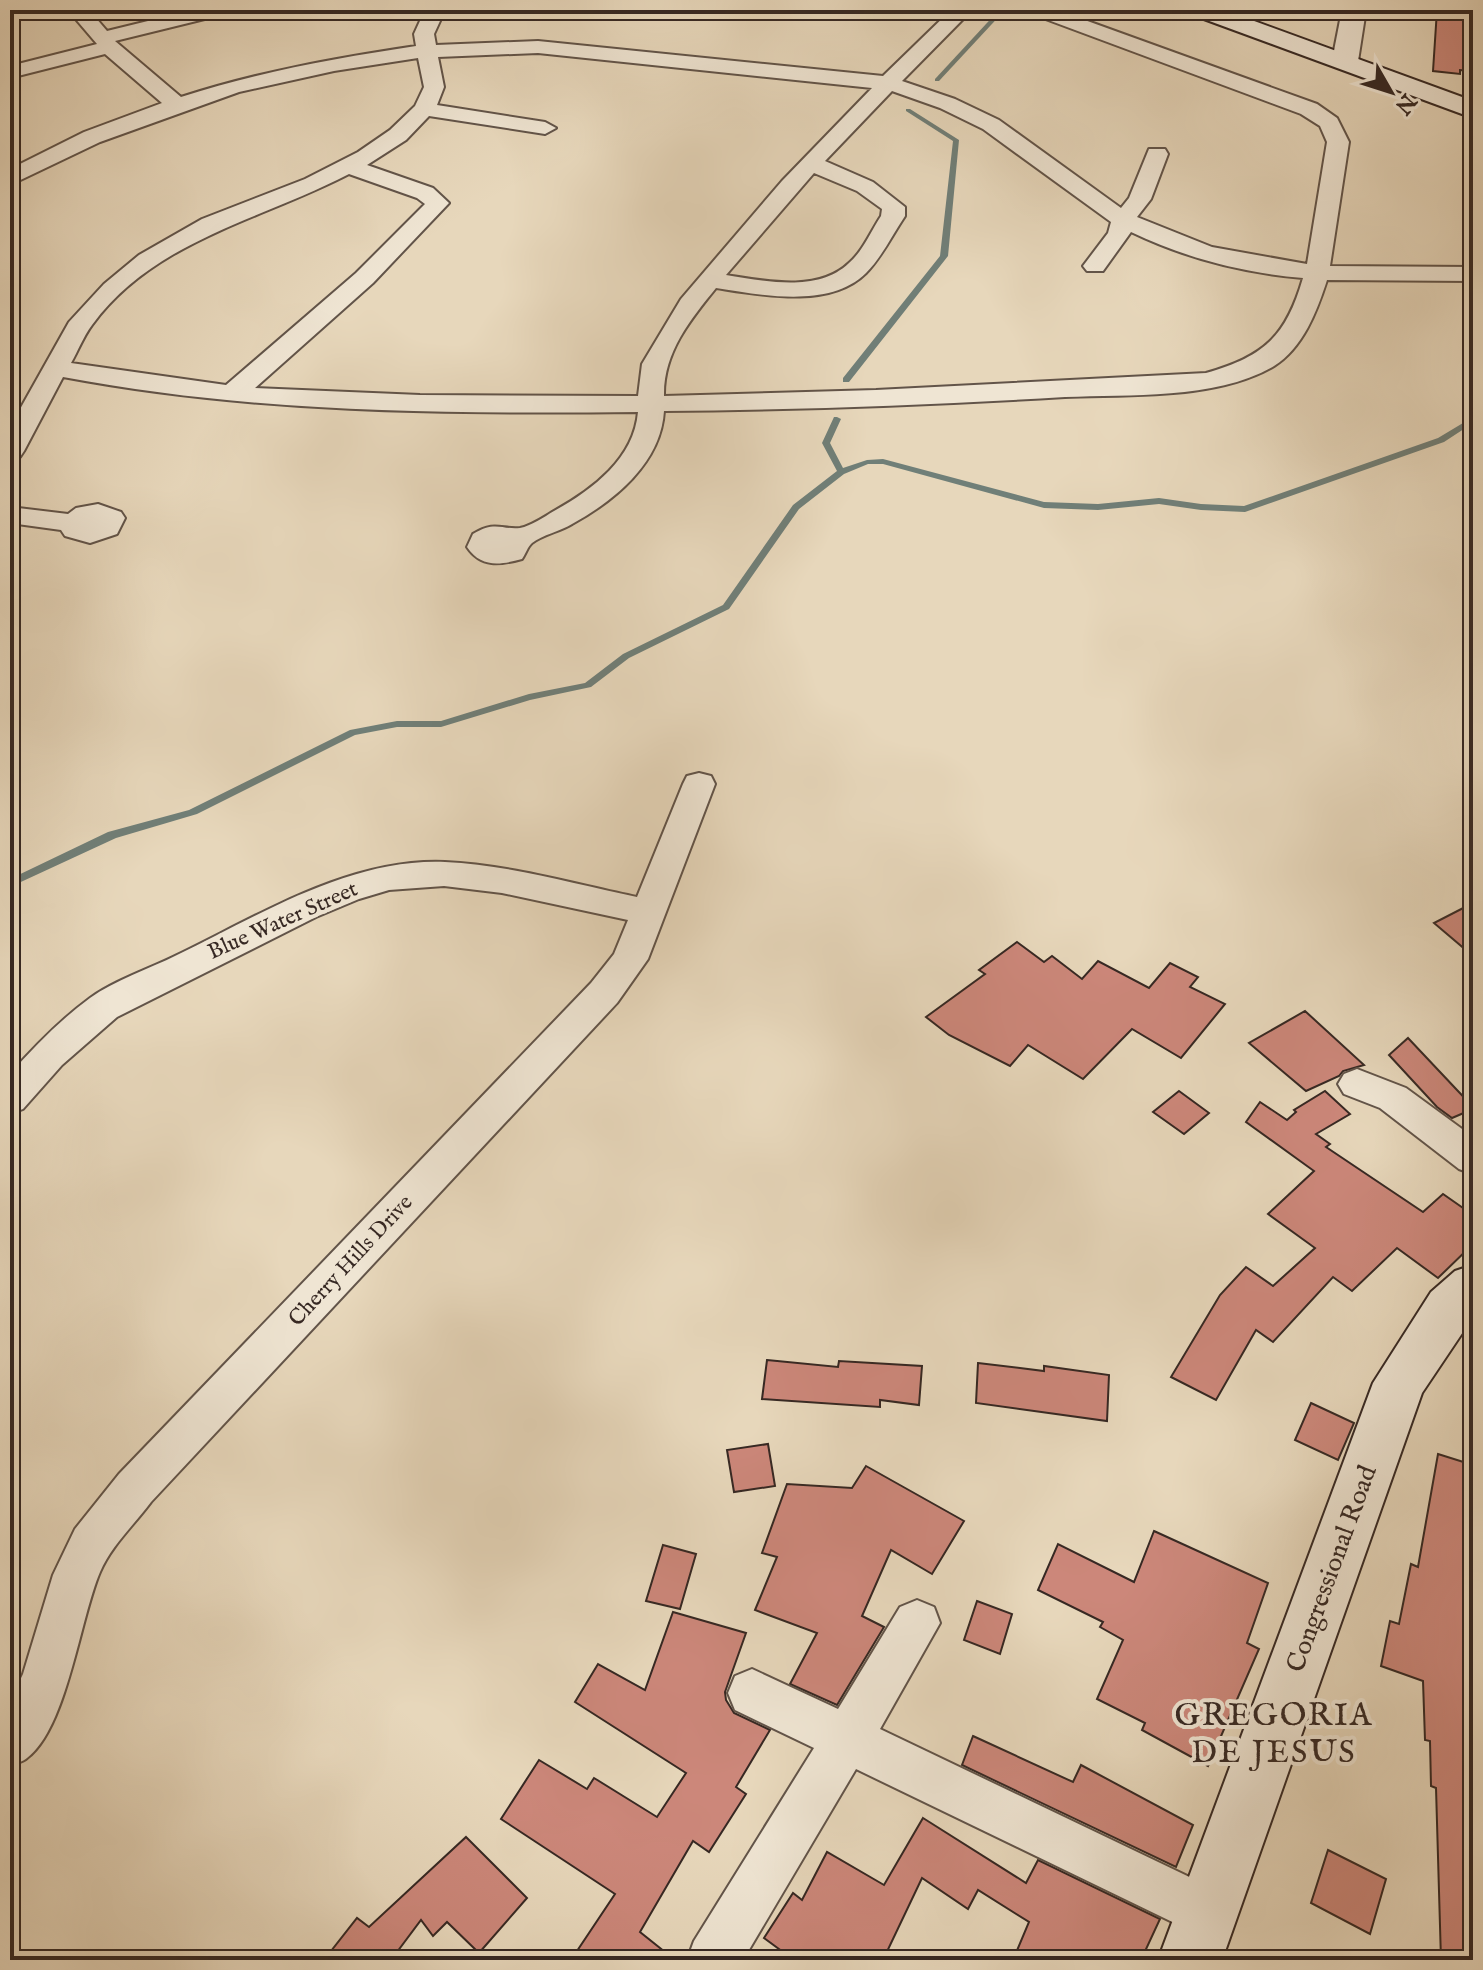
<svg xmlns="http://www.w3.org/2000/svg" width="1483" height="1970" font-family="'IM FELL English',serif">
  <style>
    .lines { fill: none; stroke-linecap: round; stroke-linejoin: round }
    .stream { fill: #707f78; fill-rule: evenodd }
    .building { fill: #cc877a; stroke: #362823; stroke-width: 2 }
    .minor-casing { stroke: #625449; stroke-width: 4 }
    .tertiary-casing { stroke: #625449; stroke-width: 4 }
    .secondary-casing { stroke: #362823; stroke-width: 4 }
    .minor { fill: #efe5d3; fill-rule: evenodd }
    .tertiary { fill: #efe5d3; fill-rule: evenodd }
    .secondary { fill: #efe5d3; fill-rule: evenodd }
    .labels { text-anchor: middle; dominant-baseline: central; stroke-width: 8; stroke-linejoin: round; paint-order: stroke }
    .street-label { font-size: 22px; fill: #362823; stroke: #efe5d3 }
    .near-street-label { font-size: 26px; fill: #362823; stroke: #efe5d3 }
    .near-quarter-label { font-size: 32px; letter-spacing: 2px; fill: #362823; stroke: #efe5d3 }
  </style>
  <rect width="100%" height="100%" fill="#e7d7bb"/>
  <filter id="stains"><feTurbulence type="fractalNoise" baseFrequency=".0025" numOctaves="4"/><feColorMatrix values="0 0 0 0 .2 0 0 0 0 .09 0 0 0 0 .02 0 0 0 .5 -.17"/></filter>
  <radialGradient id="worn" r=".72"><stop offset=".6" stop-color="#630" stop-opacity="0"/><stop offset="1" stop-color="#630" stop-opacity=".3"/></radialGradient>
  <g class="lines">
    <g class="stream">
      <path d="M999,10L1004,11L939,81H935V79Z"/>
      <path d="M906,109H910L959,140L948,256L849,382H843V378L940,256L953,141L906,111Z"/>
      <path d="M834,417H837L841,419L830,443L843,468L867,460L883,459L1044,502L1098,504L1159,498L1201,504L1244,506L1438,438L1473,417V423L1444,442L1245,512L1201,510L1159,504L1098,510L1044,508L883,464H868L844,474L799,509L729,609L629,658L591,687L530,700L441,727H397L355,735L197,814L116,838L10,887V879L108,832L189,810L350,730L397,721H441L529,694L585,683L623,654L723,605L793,505L837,471L822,443Z"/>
    </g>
  </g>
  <g class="building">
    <path d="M1437,10H1473V71L1460,70V74L1433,71Z"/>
    <path d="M1473,903V956L1434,923Z"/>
    <path d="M1017,942L1044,962L1052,956L1082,979L1098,961L1149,988L1170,963L1198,977L1190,987L1225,1004L1181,1058L1132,1029L1083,1079L1028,1045L1010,1066L949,1035L926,1017L985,974L979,970Z"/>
    <path d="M1305,1011L1364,1065L1343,1071L1339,1076L1306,1091L1249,1043Z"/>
    <path d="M1408,1038L1473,1107V1109L1452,1118L1437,1107L1389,1055Z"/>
    <path d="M1179,1091L1209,1113L1184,1134L1153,1112Z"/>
    <path d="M1325,1091L1350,1114L1316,1134L1330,1144L1326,1147L1423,1212L1443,1194L1473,1215V1244L1438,1278L1397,1248L1352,1291L1333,1277L1273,1342L1256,1330L1216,1400L1171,1377L1220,1295L1246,1267L1273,1286L1315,1248L1268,1214L1314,1171L1246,1122L1260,1102L1287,1120L1296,1112L1294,1110Z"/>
    <path d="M767,1360L838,1367L839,1361L922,1366L919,1405L880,1400V1407L762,1399Z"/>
    <path d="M978,1363L1044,1371V1366L1109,1375L1107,1421L976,1403Z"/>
    <path d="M1311,1403L1354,1423L1338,1460L1295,1440Z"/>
    <path d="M768,1444L775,1486L734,1492L727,1450Z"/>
    <path d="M1438,1454L1473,1465V1960H1441L1436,1788L1431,1786L1430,1741L1425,1740L1423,1681L1381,1666L1390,1621L1399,1624L1411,1564L1418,1567Z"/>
    <path d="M866,1466L964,1521L932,1574L891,1550L862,1616L884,1627L837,1705L790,1684L817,1633L755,1610L777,1557L762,1553L787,1484L852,1488Z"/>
    <path d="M1154,1531L1268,1583L1247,1643L1259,1649L1208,1766L1142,1730L1145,1723L1097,1699L1123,1640L1100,1627L1103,1622L1038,1590L1058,1544L1134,1582Z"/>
    <path d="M663,1545L696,1554L680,1609L646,1601Z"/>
    <path d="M977,1601L1012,1614L1000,1654L964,1640Z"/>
    <path d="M673,1612L746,1633L725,1692L726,1700L734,1713L770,1730L736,1787L746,1794L709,1852L693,1841L640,1932L675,1960H571L615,1894L501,1819L539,1760L587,1789L594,1778L657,1817L686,1773L575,1702L598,1664L645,1690Z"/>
    <path d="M973,1736L1073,1782L1081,1765L1193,1825L1176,1867L962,1765Z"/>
    <path d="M923,1818L1026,1883L1038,1860L1160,1919L1141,1960H1013L1029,1922L978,1890L968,1909L922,1878L883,1960H794L764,1938L793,1893L802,1900L827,1852L884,1885Z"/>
    <path d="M466,1837L527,1898L479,1953L447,1922L433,1936L421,1920L391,1960H324L357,1918L369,1927Z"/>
    <path d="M1328,1850L1386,1879L1370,1934L1311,1903Z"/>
  </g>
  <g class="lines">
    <g class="minor-casing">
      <g id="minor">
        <path d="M68,10H89L107,31L193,10H228L225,14L115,41L181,97C258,72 336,58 416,46L414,34L425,10H445L434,34L436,45L538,41L883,76L951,10H972L902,81L955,99L999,120L1121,208L1129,198L1149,149H1165L1168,154L1151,199L1137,217L1212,247L1307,264L1327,142L1320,126L1301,114L1032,14L1029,10H1057L1317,104L1337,118L1349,142L1330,266L1473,267V281L1327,280C1317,311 1303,348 1274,366C1216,400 1130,394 1065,397C932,405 798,410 664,411C661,463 614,501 572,524C561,531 542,535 532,543C528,546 525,555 522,559C500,565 481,568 467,547L473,534C495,520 502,530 520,528C531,526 544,517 554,511C592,490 634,459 638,412C446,414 253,413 63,377L24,451L20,457L10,459V427L69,322L104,284L139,255L202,219L305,179L358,152L390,130L415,106L424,87L418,58L334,71L239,92L100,142L10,185V169L84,132L162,103L105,54L10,78V66L97,44ZM538,53L872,88L782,181L681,299L642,364L638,396L420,395L255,388L373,283L449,203L433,188L367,165L406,140L429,116L545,134L556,128L545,122L437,105L444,87L438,57ZM892,91L940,108L983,129L1111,222L1108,233L1083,266L1087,271H1103L1131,232C1185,258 1244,273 1303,278C1286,337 1264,356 1206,373L876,390L664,396C663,353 690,320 716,288C761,295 830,309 866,273C882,257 892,235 905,216V207L873,182L825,161ZM814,173L857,191L882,209L881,216C871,231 863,251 849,263C818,293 764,281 726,275ZM349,174L417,198L425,204L356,273L226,385L71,363C78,351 83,337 92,325C154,240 261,220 349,174Z"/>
        <path d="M98,504L121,512L125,518L117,534L90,543L65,536L61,530L10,523V507L68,514L76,508Z"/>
        <path d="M699,773L711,776L715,784L648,959L617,1003L151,1502C134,1525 111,1546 100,1572C80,1618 67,1728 27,1758C23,1762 15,1763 10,1765V1701L23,1674L53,1575L75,1529L119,1474L591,983L614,954L628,920L502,893L444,886L389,890L359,899L316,917L117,1017L62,1065L23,1109L10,1114V1074C34,1047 60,1020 90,998C115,980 149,969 177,955C260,915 350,858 445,862C510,865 574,884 637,897L683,784L687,776Z"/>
        <path d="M1357,1069L1406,1088L1473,1137V1174L1459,1169L1380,1108L1344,1094L1338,1084L1344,1074Z"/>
        <path d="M917,1600L934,1607L940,1623L880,1729L1227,1895L1235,1913L1227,1931L1209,1939L1191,1931L856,1769L743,1960H687L694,1941L814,1748L735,1710L728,1693L735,1676L752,1669L838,1709L900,1607Z"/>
      </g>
    </g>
    <g class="tertiary-casing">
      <path id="tertiary" d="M1342,10H1366L1358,61L1354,66H1336L1332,61Z"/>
    </g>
    <g class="secondary-casing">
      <g id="secondary">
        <path d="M1189,10H1224L1473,101V118L1193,15Z"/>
        <path d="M1473,1265V1317L1422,1393L1222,1960H1158L1373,1383L1431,1292L1455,1271Z"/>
      </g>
    </g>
    <use href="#minor" class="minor"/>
    <use href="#tertiary" class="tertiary"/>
    <use href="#secondary" class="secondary"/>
  </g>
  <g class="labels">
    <g class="street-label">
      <text transform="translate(283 921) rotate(-24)">Blue Water Street</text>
      <text transform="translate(351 1261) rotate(-47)">Cherry Hills Drive</text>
    </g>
    <g class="near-street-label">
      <text transform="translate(1332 1569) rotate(-70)">Congressional Road</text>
    </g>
    <g class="near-quarter-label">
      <text x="1274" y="1716">GREGORIA<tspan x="1274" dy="37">DE JESUS</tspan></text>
    </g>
  </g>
  <rect width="1483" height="1970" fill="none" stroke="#e7d7bb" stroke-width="40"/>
  <rect x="12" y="12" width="1459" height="1946" fill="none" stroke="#362823" stroke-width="4"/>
  <rect x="20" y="20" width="1443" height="1930" fill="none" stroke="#362823" stroke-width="2"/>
  <g transform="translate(1391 92) rotate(129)" stroke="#efe5d3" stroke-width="6" paint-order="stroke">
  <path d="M0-6L14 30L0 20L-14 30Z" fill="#362823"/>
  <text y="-12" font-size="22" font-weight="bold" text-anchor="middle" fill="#362823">N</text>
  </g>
  <rect width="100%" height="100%" filter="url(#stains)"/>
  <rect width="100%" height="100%" fill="url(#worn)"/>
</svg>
